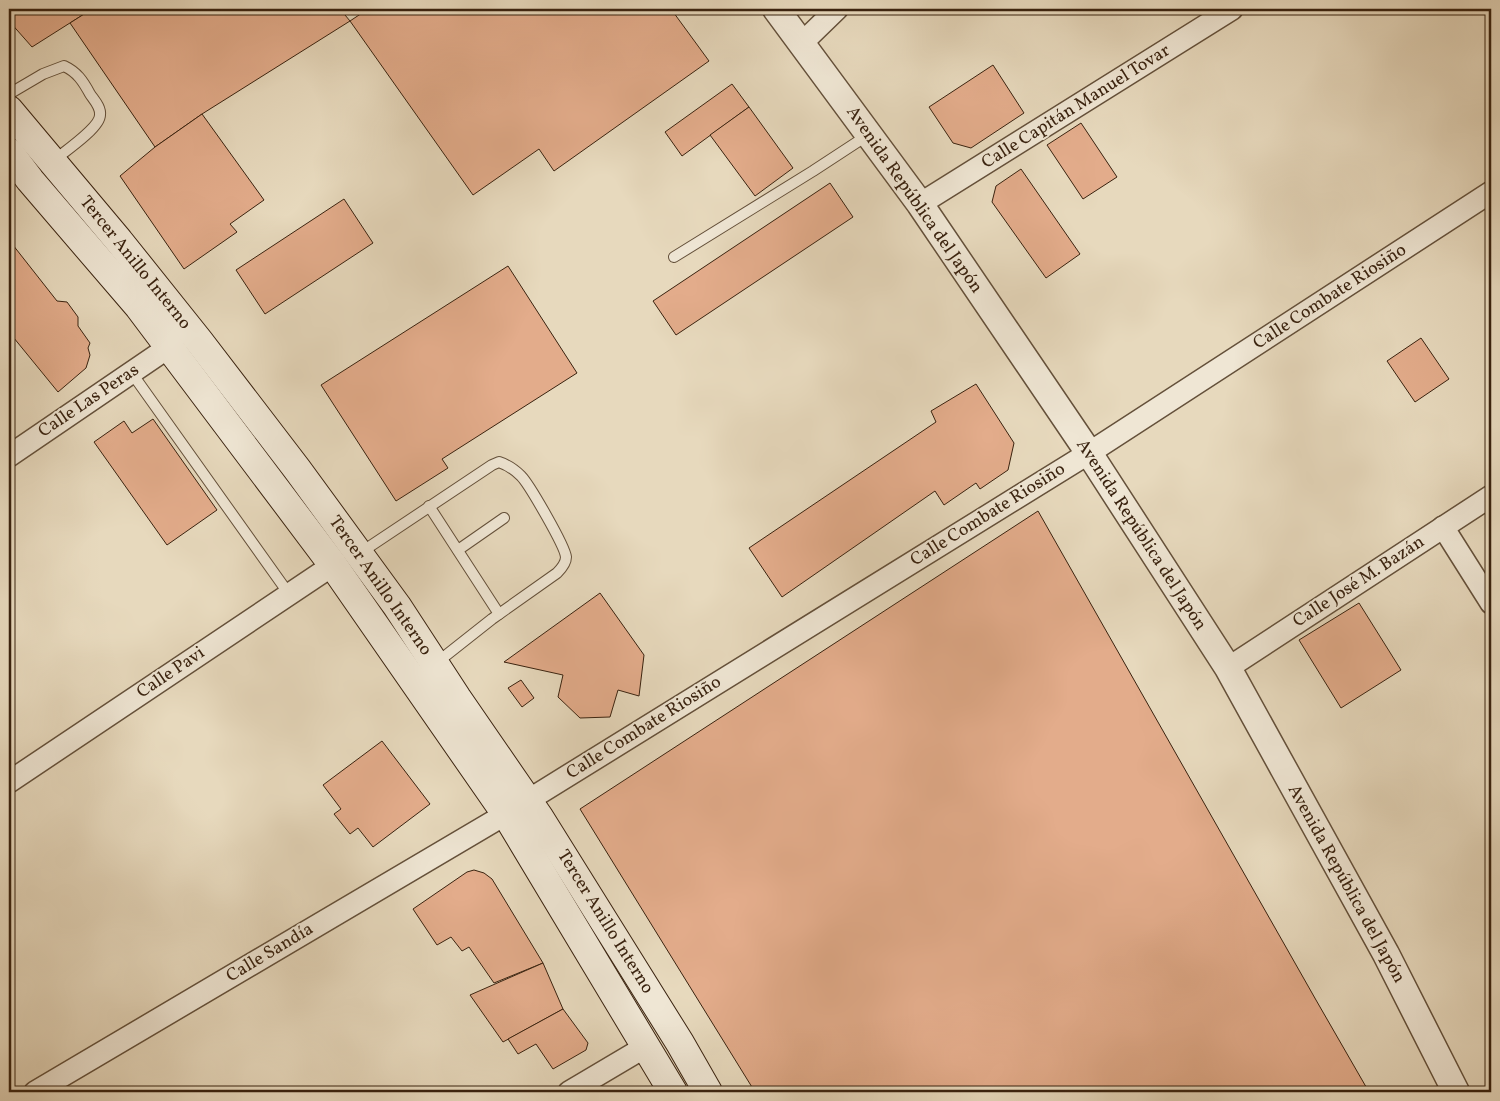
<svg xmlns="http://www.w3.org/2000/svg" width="1500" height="1101" font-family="Vollkorn,serif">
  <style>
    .building { fill: #e3ac8b; stroke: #39220f }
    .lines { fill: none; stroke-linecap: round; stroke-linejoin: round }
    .service-casing { stroke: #64503a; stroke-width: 12 }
    .minor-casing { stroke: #64503a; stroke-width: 24 }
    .tertiary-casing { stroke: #64503a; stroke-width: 29 }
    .secondary-casing { stroke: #39220f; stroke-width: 30 }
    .service { stroke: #efe6d4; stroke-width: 10 }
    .minor { stroke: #efe6d4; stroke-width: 21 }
    .tertiary { stroke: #efe6d4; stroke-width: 26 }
    .secondary { stroke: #efe6d4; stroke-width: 28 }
    .labels { text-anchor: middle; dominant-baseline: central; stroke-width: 4; stroke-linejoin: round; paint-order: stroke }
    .street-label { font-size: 18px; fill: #39220f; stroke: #efe6d4 }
  </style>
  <rect width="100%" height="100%" fill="#e7d9bd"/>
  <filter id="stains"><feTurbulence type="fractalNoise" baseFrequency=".004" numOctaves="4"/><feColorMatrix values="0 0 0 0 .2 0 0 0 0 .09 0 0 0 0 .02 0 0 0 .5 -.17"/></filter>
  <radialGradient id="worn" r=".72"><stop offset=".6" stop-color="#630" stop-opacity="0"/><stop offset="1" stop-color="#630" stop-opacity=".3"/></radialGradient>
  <g class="building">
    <path d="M9,9H92L32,47L9,21Z"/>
    <path d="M92,9H340L350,21L202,114L155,147L70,23Z"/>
    <path d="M368,9H671L709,61L554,171L539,149L473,195L350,21Z"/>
    <path d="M993,65L1024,113L971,148L953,143L929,107Z"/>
    <path d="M732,84L749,107L682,156L665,132Z"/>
    <path d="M749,107L793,168L755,196L710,135Z"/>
    <path d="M202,114L264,200L230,224L237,232L184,269L120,176L155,147Z"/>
    <path d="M1081,123L1117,177L1083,199L1047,145Z"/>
    <path d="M1021,169L1080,254L1046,278L992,202L996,186Z"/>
    <path d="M830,183L853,217L676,335L653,301Z"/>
    <path d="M344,199L373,243L265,314L236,270Z"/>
    <path d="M9,240L57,301L67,302L78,317V326L90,343L88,348L90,355L86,368L58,392L9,332Z"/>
    <path d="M508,266L577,373L442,459L448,468L396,501L321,385Z"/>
    <path d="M1421,338L1449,379L1415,402L1387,361Z"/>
    <path d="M976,384L1014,443L1008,470L980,489L976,483L944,505L935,491L782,597L749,548L936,422L931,411Z"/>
    <path d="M153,419L217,510L167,545L94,442L124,421L132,433Z"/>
    <path d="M1038,511L1316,1000L1369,1092H755L580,809Z"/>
    <path d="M600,593L644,655L639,696L618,690L610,717L580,718L558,697L563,675L504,662Z"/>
    <path d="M1359,603L1401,670L1341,708L1299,640Z"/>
    <path d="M521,680L534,698L522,707L508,688Z"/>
    <path d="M382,741L430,804L373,847L358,828L350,834L334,814L341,809L323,785Z"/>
    <path d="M474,870L484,873L492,879L543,963L494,983L469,947L462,951L451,937L437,945L413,909L467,872Z"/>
    <path d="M543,963L563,1009L503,1042L470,995Z"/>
    <path d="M563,1009L588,1043L586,1050L553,1069L536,1044L518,1054L508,1039Z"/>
  </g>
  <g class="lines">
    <g class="service-casing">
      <g id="service">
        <path d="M9,94L43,74L64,66C77,72 83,81 90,94C94,100 101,107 100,115C100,128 64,152 53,161"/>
        <path d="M674,257L813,171L868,135"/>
        <path d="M131,372L289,594"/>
        <path d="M429,506L499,614"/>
        <path d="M458,550L504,518"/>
        <path d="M360,553L492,465L499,462C508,465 514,469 521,476C529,484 565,546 566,557C566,563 561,569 557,573L492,619L435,664"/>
      </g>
    </g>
    <g class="minor-casing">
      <g id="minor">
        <path d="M802,43L837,9"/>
        <path d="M920,204L1232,9"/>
        <path d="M9,456L169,347"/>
        <path d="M1443,527L1491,603"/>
        <path d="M1228,668L1491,496"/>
        <path d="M9,782L333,565"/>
        <path d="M35,1092L506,814L1089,453L1491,192"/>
        <path d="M569,1092L645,1047"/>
      </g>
    </g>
    <g class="tertiary-casing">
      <path id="tertiary" d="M776,9L920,204L1089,453L1228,668L1386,954L1456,1092"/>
    </g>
    <g class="secondary-casing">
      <g id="secondary">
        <path d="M9,110L119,241L199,341L297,469L397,606L457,698L539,817L680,1043L708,1092"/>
        <path d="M9,152L30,180L139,307L333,565L506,814L673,1092"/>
      </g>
    </g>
    <use href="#service" class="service"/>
    <use href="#minor" class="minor"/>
    <use href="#tertiary" class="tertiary"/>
    <use href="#secondary" class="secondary"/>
  </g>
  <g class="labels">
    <g class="street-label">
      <text transform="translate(1076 107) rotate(-32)">Calle Capitán Manuel Tovar</text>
      <text transform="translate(914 200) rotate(55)">Avenida República del Japón</text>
      <text transform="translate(135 263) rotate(51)">Tercer Anillo Interno</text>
      <text transform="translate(1330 297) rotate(-33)">Calle Combate Riosiño</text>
      <text transform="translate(89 401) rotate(-34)">Calle Las Peras</text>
      <text transform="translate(988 515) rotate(-32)">Calle Combate Riosiño</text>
      <text transform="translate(1141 535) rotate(57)">Avenida República del Japón</text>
      <text transform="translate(1359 582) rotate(-33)">Calle José M. Bazán</text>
      <text transform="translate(380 586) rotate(55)">Tercer Anillo Interno</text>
      <text transform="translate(171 673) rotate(-34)">Calle Pavi</text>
      <text transform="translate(644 728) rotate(-32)">Calle Combate Riosiño</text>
      <text transform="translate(1346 884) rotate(61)">Avenida República del Japón</text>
      <text transform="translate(605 922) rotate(58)">Tercer Anillo Interno</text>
      <text transform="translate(270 953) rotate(-31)">Calle Sandía</text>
    </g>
  </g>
  <rect width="1500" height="1101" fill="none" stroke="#e7d9bd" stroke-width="30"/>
  <rect x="10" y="10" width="1480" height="1081" fill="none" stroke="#39220f" stroke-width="2.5"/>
  <rect x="15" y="15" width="1470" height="1071" fill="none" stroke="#39220f"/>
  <rect width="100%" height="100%" filter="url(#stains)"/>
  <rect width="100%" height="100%" fill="url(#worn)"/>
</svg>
